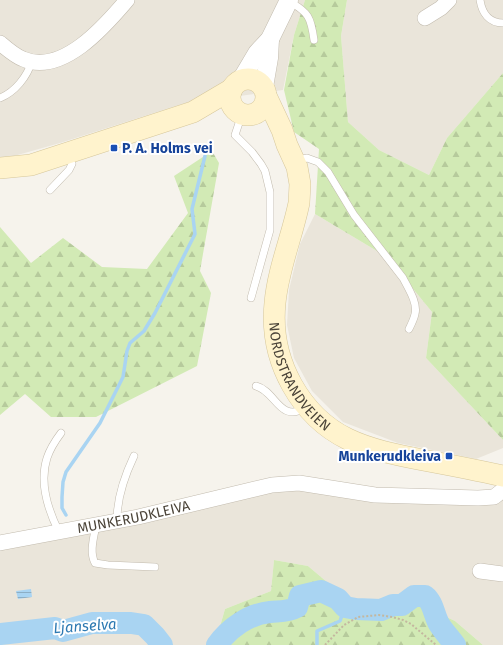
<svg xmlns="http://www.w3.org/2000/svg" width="503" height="645" font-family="'Fira Sans',sans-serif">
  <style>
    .residential { fill: #eae5da }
    .forest { fill: url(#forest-firs) }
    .water { fill: url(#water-rules) }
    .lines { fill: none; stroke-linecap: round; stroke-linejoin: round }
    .stream { stroke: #a9d4f2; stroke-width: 3.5 }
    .river { stroke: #a9d4f2; stroke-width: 22 }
    .service-casing { stroke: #c2bbae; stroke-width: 8 }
    .minor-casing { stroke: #c2bbae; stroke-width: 16 }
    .tertiary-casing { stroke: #c2bbae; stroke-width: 19 }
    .secondary-casing { stroke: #d6c79b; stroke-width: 22 }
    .path { stroke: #c4b79f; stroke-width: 2; stroke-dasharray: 2 2; stroke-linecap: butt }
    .service { stroke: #fff; stroke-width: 7 }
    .minor { stroke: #fff; stroke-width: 15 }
    .tertiary { stroke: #fff; stroke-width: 18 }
    .secondary { stroke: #fff3cd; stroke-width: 21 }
    .transit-dot { fill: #1a4fb4; stroke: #fff; stroke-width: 1.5 }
    .labels { text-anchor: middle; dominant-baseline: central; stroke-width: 4; stroke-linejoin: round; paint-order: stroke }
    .transit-label { font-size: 14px; font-weight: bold; fill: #164399; stroke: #fff; text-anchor: start }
    .street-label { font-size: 14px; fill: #4b4439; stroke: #fff }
    .water-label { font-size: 15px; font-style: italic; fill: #2e7ab2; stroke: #fff }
  </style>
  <defs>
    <pattern id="forest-firs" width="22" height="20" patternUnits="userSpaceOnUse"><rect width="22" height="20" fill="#d2eab5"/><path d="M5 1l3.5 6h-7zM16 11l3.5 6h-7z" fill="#b6ca9c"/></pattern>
    <pattern id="water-rules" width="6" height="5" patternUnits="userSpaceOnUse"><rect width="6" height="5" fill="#a9d4f2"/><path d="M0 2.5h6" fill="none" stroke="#8caec5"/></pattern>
  </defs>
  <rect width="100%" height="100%" fill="#f6f3ec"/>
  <g class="residential">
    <path d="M0,0H305L294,35L283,90L182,104L60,143L0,160Z"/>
    <path d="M347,0H503V73L447,138L429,175L379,150L348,122L341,36Z"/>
    <path d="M315,214L387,257L432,312L426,358L503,440V448L476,459L398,443L343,422L312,391L294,358L287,325L289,290L300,244Z"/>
    <path d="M274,483L503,493V645H483L455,621L421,605L353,604L308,566L274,560L271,591L225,609L217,637L211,645H0V546Z"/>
  </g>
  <g class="forest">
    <path d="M305,0H347L341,36L348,122L379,150L429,175L447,138L503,73V440L426,358L432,312L387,257L315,214L319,149L294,132L284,90L294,35Z"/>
    <path d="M212,151L219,163L200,271L211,293L197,366L96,417H51L25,394L0,415V227L31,263L63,238L102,267L147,269L188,213L174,176Z"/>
    <path d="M274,560L308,566L353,604L421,605L455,621L483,645H211L217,637L225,609L271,591Z"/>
  </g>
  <path class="water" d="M31,589L32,597L18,599L16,591Z"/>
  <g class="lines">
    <g class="stream">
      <path d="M66,515L62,508V497L63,482L66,472L100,423L123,377L127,351L130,343L144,331L155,313L195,234L192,209L205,156"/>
      <path d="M317,645V631L340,621L345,607"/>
    </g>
    <g class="river">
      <path d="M0,634L55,628L63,631L92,623H131L144,625L155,636L162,645"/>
      <path d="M217,645C229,628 249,614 270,612C279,611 288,612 297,607L300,596L321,591L338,599L345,607L356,609L381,610L393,605H402L414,596H425C433,602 434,615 439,624C444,632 450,638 455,645"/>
    </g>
    <g class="service-casing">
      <g id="service">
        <path d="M480,0C482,13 489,23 503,23"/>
        <path d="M288,1C309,12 311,18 314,40"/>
        <path d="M0,98C15,92 27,77 32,61"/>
        <path d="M242,114L235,135L252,152L261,164L265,171L270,192V230L251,298"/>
        <path d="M295,161L307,158L318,162L328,172L354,215L403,278C408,288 418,303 415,314C414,319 411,325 409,329"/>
        <path d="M50,190L69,170L72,164"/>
        <path d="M256,386C276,391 279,423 305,408"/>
        <path d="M117,520C117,499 125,475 134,456"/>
        <path d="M96,525C94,537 89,552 95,563L108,565L155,567"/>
        <path d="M59,532C48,510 39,483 47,458C50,449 55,441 61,433"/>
      </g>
    </g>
    <g class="minor-casing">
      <g id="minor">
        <path d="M425,18L441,8L449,0"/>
        <path d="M0,43C7,49 15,56 23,59C62,76 105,26 127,0"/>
        <path id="s1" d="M0,543L138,517L272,485L299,483L375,495L478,498L494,497L503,490"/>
        <path d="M480,571L503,574"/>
      </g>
    </g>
    <g class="tertiary-casing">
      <g id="tertiary">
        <path d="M241,80L257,53L270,39L289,0"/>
        <path d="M264,87L269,58L270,39"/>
      </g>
    </g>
    <g class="secondary-casing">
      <g id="secondary">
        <circle cx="248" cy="97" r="18"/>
        <path id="s2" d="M267,98L282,130L287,145L297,167L300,184L299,203C292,237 278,269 275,303C272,332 278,360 292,385C323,440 366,449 423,460C450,465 476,470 503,476"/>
        <path d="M0,168L31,165L193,112L232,89"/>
      </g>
    </g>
    <path class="path" d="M325,645L344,625L358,617L379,615L392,617L403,620L411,624L436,645"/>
    <use href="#service" class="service"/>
    <use href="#minor" class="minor"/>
    <use href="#tertiary" class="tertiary"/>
    <use href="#secondary" class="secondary"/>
  </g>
  <g class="transit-dot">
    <rect x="110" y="144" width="8" height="8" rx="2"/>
    <rect x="445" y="452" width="8" height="8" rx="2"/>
  </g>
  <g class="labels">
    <g class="transit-label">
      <text x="122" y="148">P. A. Holms vei</text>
      <text x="441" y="456" text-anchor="end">Munkerudkleiva</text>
    </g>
    <g class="street-label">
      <text stroke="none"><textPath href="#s2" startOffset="295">NORDSTRANDVEIEN</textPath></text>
      <text stroke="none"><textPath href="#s1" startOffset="136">MUNKERUDKLEIVA</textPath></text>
    </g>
    <g class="water-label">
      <text transform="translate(85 626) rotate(-4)">Ljanselva</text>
    </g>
  </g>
</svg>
